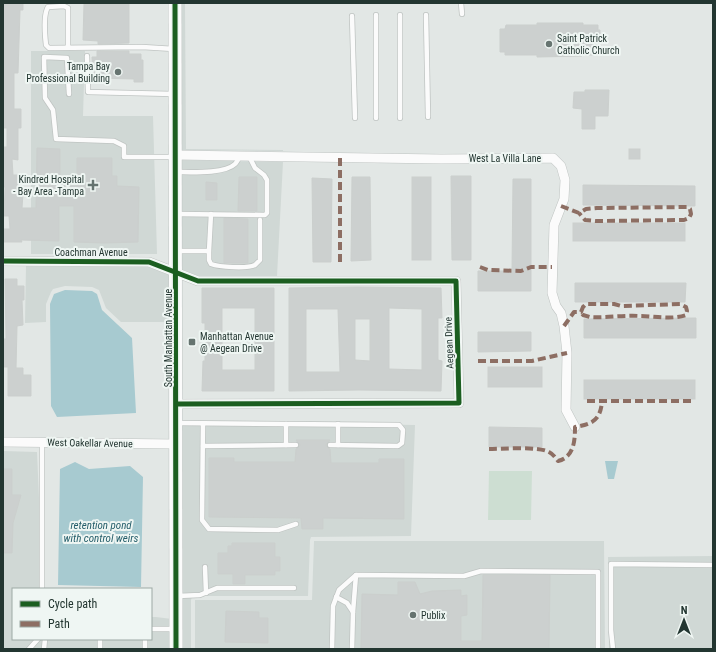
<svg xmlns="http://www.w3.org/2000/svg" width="716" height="652" font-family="'Roboto Condensed',sans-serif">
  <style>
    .built { fill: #d0d8d5 }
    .green { fill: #cdded2 }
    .water { fill: #a7cad0 }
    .building { fill: #ccd0cf; stroke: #cbcfcd; fill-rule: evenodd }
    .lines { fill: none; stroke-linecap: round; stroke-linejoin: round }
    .service-casing { stroke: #bfc4c2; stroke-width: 6 }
    .minor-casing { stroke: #bfc4c2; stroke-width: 10 }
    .secondary-casing { stroke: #bec4c2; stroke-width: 14 }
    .service { stroke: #fbfbfb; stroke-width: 4.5 }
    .minor { stroke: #fbfbfb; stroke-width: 9 }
    .secondary { stroke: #fbfbfb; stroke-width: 13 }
    .quiet { stroke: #8d6e63; stroke-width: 4; stroke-dasharray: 8 4; stroke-linecap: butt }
    .cycleway-casing { stroke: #eff6f3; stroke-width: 8 }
    .cycleway { stroke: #1b5e20; stroke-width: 5 }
    .poi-dot { fill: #667470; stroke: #eff6f3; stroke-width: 1.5 }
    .labels { text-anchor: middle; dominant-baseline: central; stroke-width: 4; stroke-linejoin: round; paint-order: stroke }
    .poi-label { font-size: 10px; fill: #233631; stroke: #eff6f3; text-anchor: start }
    .street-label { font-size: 10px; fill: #233631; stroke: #eff6f3 }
    .water-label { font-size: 11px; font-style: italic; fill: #255e6a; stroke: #eff6f3 }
  </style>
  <rect width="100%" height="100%" fill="#e2e7e5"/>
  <g class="built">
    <path d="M180,3H185L186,149L283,150V151L181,150Z"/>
    <path d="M31,51H85L83,116H153L157,254H31Z"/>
    <path d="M181,160L283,162L277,276H199L181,269Z"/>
    <path d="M26,266L148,267L172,276L171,322H121L106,308L99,290L92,287L65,286L53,289L51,292L46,304V322L25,323Z"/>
    <path d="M185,421L415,425L411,536L311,537L310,540L308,596H195L192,597L191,600V649H181L180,426Z"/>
    <path d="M3,451L37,452L43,589H13V639H151V617H156L172,619V649H3Z"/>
    <path d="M314,541H604L605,649H195V600H312Z"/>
    <path d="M713,556V649H609L608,557Z"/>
  </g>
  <path class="green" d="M489,471H532L531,520H488Z"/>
  <g class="water">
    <path d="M65,290L92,291L97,294L102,310L132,338L136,413L57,417L51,406L50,304L54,294Z"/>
    <path d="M605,461H618L614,479H608Z"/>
    <path d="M75,462L89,469L130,466L143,477L141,587L58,585L60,469Z"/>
  </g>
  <g class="building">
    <path d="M9,3H23V10H20L18,73H14V109H21V128H18V160L12,159L13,175H19V193H23L22,208H36L37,148L60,149V185L77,186V158H112V176H117V186L139,187L138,242L104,243L74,242V206H59V241L21,240L22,242H3V229H10L9,216H4L5,187H3V147H7V128H3V4Z"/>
    <path d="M84,4H129V43L98,44V41L83,40Z"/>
    <path d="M537,23H583V25H598V30H600V37H598V55H582V56L537,57V55H505V52H500V29H505L506,25H537Z"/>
    <path d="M97,51H129V54H141V60H143V82H134V79L93,78L92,57H97Z"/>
    <path d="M585,90H609L608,116H595V129H582V109L573,108L574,92H585Z"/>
    <rect x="629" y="149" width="11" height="10"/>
    <path d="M451,176H471V260H452Z"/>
    <path d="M239,177H257V211H238Z"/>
    <path d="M352,177H370L371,260L351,261Z"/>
    <rect x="412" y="177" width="19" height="83"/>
    <path d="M312,178L332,179L331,262H313Z"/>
    <path d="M513,179H531V291H478V271H512Z"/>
    <path d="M206,182L217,183V200H206Z"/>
    <path d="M583,185L695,186V206L583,205Z"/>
    <path d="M224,218L248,219V263H224Z"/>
    <rect x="573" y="223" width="112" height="18"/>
    <path d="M5,279H17V286H24V300H22L23,325L17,326L16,368H23V375H31V396H8V367H3V339H6Z"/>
    <path d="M575,283H686L685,302H575Z"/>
    <path d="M357,287L441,288L442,318H438V360L442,361L441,391L359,390L289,391V288ZM389,308L422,309V370L389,369ZM306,309H338L340,372H306ZM355,319H370V361L355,360Z"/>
    <path d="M202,288H274V391H202L203,361H205V323H202ZM222,308H255V370H222Z"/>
    <path d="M696,318V338H584V319Z"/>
    <path d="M478,332H531V351L478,352Z"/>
    <rect x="488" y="367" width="54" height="20"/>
    <rect x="584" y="380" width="111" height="19"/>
    <path d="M489,427L542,428V447H489Z"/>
    <path d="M296,440H330L326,445L328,448L330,449L331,463H379V459H404V519L323,518V529H302L301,518L209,517V458H234V462H295L296,449L298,448L300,445Z"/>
    <path d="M3,469H12V495H21L13,523L12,553H3Z"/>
    <path d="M232,543H275V557H280V571H275V575H245V584H233V574H218V553H228V546H232Z"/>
    <path d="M483,575H550L549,649H361L362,594L398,595V582H415L420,594L432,591L461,590V596L467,595V615L461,616V641H482Z"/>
    <path d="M226,611L259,612V618H268V643L225,642Z"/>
  </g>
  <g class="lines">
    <g class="service-casing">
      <g id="service">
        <path d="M461,3L462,14"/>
        <path d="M376,15V118"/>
        <path d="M400,15V118"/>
        <path d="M426,15L428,117"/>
        <path d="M352,16L355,118"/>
        <path d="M68,48V8L64,6L48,7C43,15 45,36 46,45L49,48L142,47L174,49"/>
        <path d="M87,56L88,92L174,94"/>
        <path d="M69,94L67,58L44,57L45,98L53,110L56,139L114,141L124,146V157H175"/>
        <path d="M176,172C190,172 225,174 235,164C237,162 239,158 240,156"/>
        <path d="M177,214L265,215L267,213V180L264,175L255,168L249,156"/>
        <path d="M176,251H209L211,214"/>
        <path d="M209,251V260L211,264C219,267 247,269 255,265C256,264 259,261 260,260V220"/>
        <path d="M177,423L399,425L403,430L402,443L398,446L330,445"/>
        <path d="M203,424L202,520L209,529L278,530L296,524"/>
        <path d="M42,443V589"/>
        <path d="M286,445V424"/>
        <path d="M338,445V424"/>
        <path d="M203,446L296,445"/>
        <path d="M205,567L206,593"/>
        <path d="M178,596L200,595L217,588H294"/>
        <path d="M336,597L347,603L353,612"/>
        <path d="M151,629H175"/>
        <path d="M100,639V649"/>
        <path d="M145,639V649"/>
        <path d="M29,649L38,639"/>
        <path d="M44,649L45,639"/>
        <path d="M332,649L333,606L339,590L356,575L464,576L481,571L598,572V649"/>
        <path d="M352,649L353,612L356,575"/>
        <path d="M613,649L611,630V564L713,565"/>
      </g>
    </g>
    <g class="minor-casing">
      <g id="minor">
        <path d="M176,155L441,159L553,158L561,166L565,180L564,199L554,225L552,293L556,306L561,313L564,326L567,353L566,410L575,427"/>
        <path d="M3,261L149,262L198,281H456L459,403L177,404"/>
        <path d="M3,442L177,444"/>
      </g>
    </g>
    <g class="secondary-casing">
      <path id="secondary" d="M175,3L176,649"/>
    </g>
    <use href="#service" class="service"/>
    <use href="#minor" class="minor"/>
    <use href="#secondary" class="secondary"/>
    <g class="quiet">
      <path d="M561,206L579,213L586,209L597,208L687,207L690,209L691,214L689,218L684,220L596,221L585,220L579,213"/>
      <path d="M340,262V157"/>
      <path d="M480,267L488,270L521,271L531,267H552"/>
      <path d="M564,326L574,312H581L583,307L586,304H614L621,306L680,304L686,307L687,311L686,315C672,320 654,316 640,316C623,315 606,318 590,317L583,315L581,312"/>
      <path d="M478,361H532L567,353"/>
      <path d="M587,401H691"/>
      <path d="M489,449C503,449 538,446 549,452C553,454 555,457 558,461C574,457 575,441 575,427C593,424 600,420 602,402"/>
    </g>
    <g class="cycleway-casing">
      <g id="cycleway">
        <path d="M175,3L176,649"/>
        <path d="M3,261L149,262L198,281H456L459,403L177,404"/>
      </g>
    </g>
    <use href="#cycleway" class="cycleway"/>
  </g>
  <g class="poi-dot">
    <circle cx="549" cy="44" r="4"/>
    <circle cx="118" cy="72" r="4"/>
    <path d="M91 179h4v4h4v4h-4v4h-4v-4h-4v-4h4z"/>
    <rect x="188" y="338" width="8" height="8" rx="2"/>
    <circle cx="413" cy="615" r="4"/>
  </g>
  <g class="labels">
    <g class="poi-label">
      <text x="557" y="38">Saint Patrick<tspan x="557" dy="12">Catholic Church</tspan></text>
      <text x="110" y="66" text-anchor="end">Tampa Bay<tspan x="110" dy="12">Professional Building</tspan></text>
      <text x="84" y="179" text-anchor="end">Kindred Hospital<tspan x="84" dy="12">- Bay Area -Tampa</tspan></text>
      <text x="200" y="336">Manhattan Avenue<tspan x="200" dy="12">@ Aegean Drive</tspan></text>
      <text x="421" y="615">Publix</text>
    </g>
    <g class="street-label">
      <text x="505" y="158">West La Villa Lane</text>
      <text x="91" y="252">Coachman Avenue</text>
      <text transform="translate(168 338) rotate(-90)">South Manhattan Avenue</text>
      <text transform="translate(449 343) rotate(-92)">Aegean Drive</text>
      <text transform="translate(90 443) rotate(1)">West Oakellar Avenue</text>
    </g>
    <g class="water-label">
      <text x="101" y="525">retention pond<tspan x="101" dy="13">with control weirs</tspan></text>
    </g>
  </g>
  <rect width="716" height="652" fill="none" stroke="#233631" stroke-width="8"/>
  <rect x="12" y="588" width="140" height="52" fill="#eff6f3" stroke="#9da9a5"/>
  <rect x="20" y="601" width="20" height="6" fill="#1b5e20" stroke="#9da9a5"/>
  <text x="48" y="608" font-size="12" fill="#233631">Cycle path</text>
  <rect x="20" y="621" width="20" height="6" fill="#8d6e63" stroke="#9da9a5"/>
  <text x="48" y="628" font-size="12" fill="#233631">Path</text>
  <g transform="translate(684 620)" stroke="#eff6f3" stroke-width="3" paint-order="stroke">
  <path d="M0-3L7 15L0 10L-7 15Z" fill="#233631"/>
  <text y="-6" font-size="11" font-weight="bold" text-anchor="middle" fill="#233631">N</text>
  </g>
</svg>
